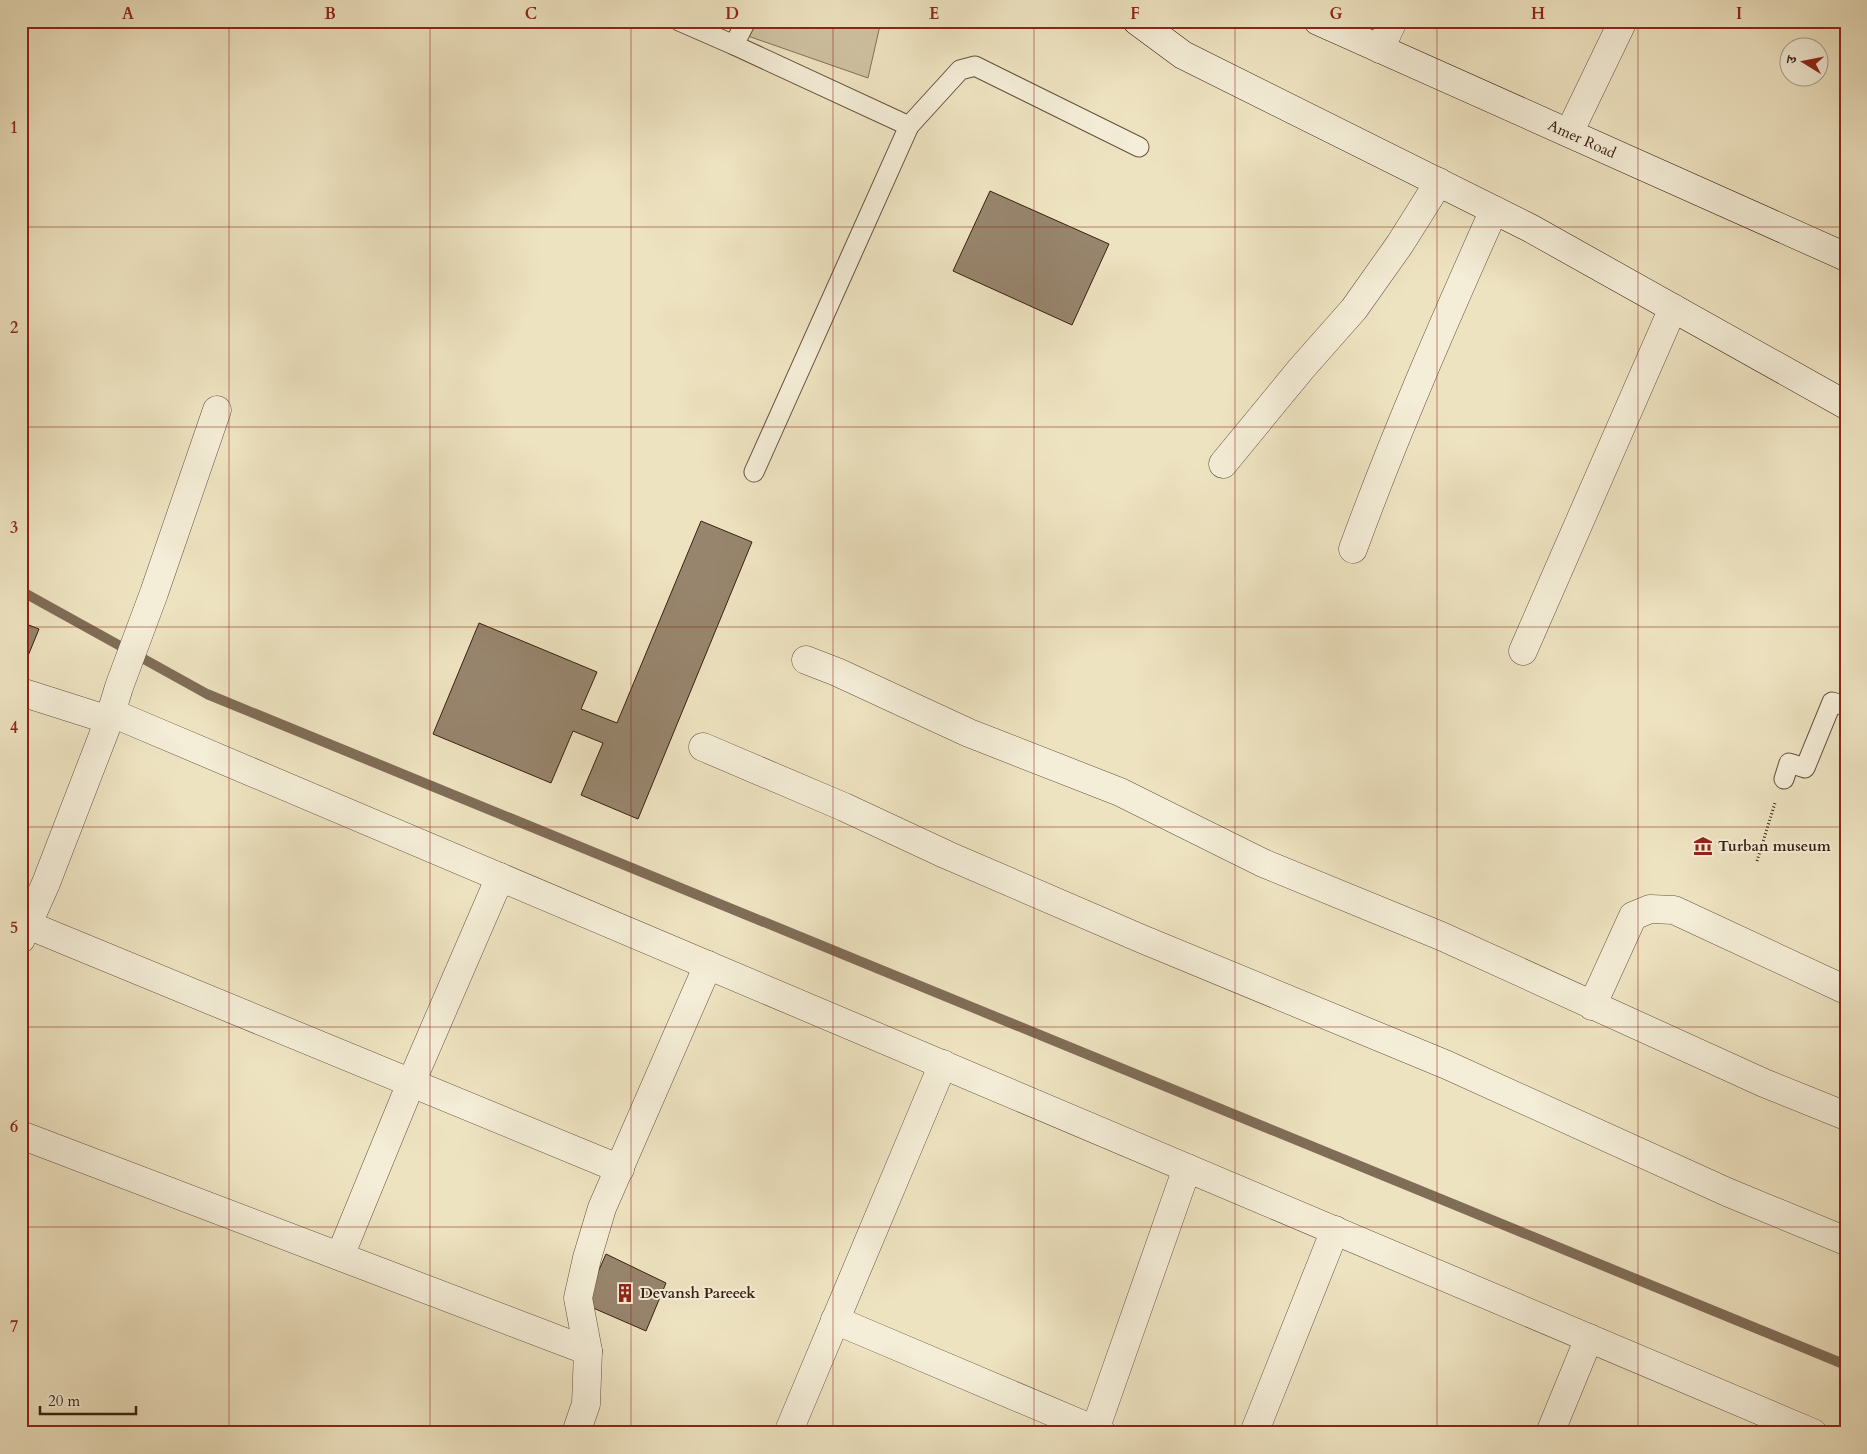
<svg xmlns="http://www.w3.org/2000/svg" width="1867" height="1454" font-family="Cardo,'Noto Serif Devanagari',serif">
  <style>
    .green { fill: #cfc2a3; stroke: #84715a }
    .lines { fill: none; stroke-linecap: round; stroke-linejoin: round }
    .stream { stroke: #806d57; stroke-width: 10 }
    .building { fill: #97856d; stroke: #392011 }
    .service-casing { stroke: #66513d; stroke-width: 21 }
    .minor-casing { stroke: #66513d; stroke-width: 29 }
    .secondary-casing { stroke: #392011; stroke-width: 29 }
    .path { stroke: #392011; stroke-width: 3; stroke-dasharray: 1 2.5; stroke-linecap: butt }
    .service { stroke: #f4edd7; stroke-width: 19 }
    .minor { stroke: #f4edd7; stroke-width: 28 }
    .secondary { stroke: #f4edd7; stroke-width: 28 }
    .grid { fill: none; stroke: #8f2418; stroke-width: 1; stroke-opacity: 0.55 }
    .labels { text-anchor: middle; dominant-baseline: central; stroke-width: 4; stroke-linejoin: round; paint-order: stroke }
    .street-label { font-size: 15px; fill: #392011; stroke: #f4edd7 }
    .poi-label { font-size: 15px; font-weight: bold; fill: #392011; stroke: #f4edd7; text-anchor: start }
    .neatline { fill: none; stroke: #8f2418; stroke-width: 2 }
    .grid-label { font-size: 16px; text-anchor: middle; font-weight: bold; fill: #8f2418 }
  </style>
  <rect width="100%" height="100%" fill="#eee3c1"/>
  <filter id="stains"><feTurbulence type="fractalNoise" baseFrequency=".004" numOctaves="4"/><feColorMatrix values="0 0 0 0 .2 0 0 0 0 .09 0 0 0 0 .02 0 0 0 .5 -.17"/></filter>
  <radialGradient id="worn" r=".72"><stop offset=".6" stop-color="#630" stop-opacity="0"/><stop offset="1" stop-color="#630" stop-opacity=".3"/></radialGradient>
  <path class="green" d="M752,21H881L868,78L745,35Z"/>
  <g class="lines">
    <path class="stream" d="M21,591L207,694L1846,1365"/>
  </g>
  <g class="building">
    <path d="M990,191L1109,244L1072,325L953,271Z"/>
    <path d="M701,521L752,542L638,819L581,795L603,743L573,731L551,783L433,734L479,623L597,672L581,709L617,723Z"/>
    <path d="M21,622L39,629L21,673Z"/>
    <path d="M606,1254L666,1283L646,1331L584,1304Z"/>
  </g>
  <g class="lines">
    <g class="service-casing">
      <g id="service">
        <path d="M679,21L734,45"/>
        <path d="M746,21L734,45L909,126L754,472"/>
        <path d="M909,126L960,70L975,66L1139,147"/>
        <path d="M1784,779L1789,763L1805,768L1832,702L1846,706"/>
      </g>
    </g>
    <g class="minor-casing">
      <g id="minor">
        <path d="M1380,49L1393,21"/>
        <path d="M1569,133L1623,21"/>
        <path d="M1223,464L1301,369L1354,309L1400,244L1439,182"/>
        <path d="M1353,549C1395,434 1444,322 1494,210"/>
        <path d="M1523,651L1673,308"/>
        <path d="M806,660L837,672L969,733L1120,792L1263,863L1441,936L1764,1083L1846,1116"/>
        <path d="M21,692L109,720"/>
        <path d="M112,713L1813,1433"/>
        <path d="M703,747L844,807L947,855L1142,939L1447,1065L1727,1192L1846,1241"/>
        <path d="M28,925L620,1169"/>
        <path d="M21,939L46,883L109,720L119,687L154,593L217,410"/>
        <path d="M1592,1006L1633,916L1650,909L1674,910L1846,990"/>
        <path d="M21,1135L588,1351"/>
        <path d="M340,1256L411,1083L500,877"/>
        <path d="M835,1320L1102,1433"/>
        <path d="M1095,1430L1187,1168"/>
        <path d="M576,1433L586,1404L588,1351L578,1298L587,1258L602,1208L708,965"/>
        <path d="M788,1433L943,1064"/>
        <path d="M1254,1433L1335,1230"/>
        <path d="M1550,1433L1589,1338"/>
      </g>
    </g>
    <g class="secondary-casing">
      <g id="secondary">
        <path d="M1137,21L1183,55L1530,228L1846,405"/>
        <path d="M1318,21L1846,257"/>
      </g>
    </g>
    <path class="path" d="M1757,861L1775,803"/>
    <use href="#service" class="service"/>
    <use href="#minor" class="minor"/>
    <use href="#secondary" class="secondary"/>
  </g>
  <path class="grid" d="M229,21V1433M430,21V1433M631,21V1433M833,21V1433M1034,21V1433M1235,21V1433M1437,21V1433M1638,21V1433M21,227H1846M21,427H1846M21,627H1846M21,827H1846M21,1027H1846M21,1227H1846"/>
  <defs>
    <g id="museum-bare" transform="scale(1.5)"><path d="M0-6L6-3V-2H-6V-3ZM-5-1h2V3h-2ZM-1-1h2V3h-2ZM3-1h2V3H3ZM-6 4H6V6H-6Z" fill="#8f2418" stroke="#f4edd7" stroke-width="2.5" paint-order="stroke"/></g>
    <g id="building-bare" transform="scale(1.5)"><path d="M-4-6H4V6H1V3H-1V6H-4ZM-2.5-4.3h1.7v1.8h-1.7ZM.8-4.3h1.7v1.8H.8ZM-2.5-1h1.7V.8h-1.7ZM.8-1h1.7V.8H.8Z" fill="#8f2418" stroke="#f4edd7" stroke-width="2.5" paint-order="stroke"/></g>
  </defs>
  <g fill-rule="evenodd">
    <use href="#museum-bare" x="1703" y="846"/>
    <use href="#building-bare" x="625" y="1293"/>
  </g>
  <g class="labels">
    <g class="street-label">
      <text transform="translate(1582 139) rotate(24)">Amer Road</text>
    </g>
    <g class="poi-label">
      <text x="1718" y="846">Turban museum</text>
      <text x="640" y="1293">Devansh Pareeek</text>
    </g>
  </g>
  <rect width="1867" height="1454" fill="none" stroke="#eee3c1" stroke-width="55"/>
  <g transform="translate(1804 62) rotate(280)"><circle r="24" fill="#f4edd7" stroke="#a99b88"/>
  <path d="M0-4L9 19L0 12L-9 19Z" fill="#8f2418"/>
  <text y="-8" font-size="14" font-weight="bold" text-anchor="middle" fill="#392011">उ</text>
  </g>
  <path d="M40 1406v8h96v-8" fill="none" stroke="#392011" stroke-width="2.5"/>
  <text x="48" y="1406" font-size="15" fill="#392011" stroke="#f4edd7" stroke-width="4" paint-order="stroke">20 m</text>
  <rect x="28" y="28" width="1812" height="1398" class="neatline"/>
  <g class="grid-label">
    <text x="128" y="19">A</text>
    <text x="330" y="19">B</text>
    <text x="531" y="19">C</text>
    <text x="732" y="19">D</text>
    <text x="934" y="19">E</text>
    <text x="1135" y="19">F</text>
    <text x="1336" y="19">G</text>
    <text x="1538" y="19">H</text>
    <text x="1739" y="19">I</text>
    <text x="14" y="133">1</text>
    <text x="14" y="333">2</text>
    <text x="14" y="533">3</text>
    <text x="14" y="733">4</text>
    <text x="14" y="933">5</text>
    <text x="14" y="1132">6</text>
    <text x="14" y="1332">7</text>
  </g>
  <rect width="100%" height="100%" filter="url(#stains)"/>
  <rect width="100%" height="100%" fill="url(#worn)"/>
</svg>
